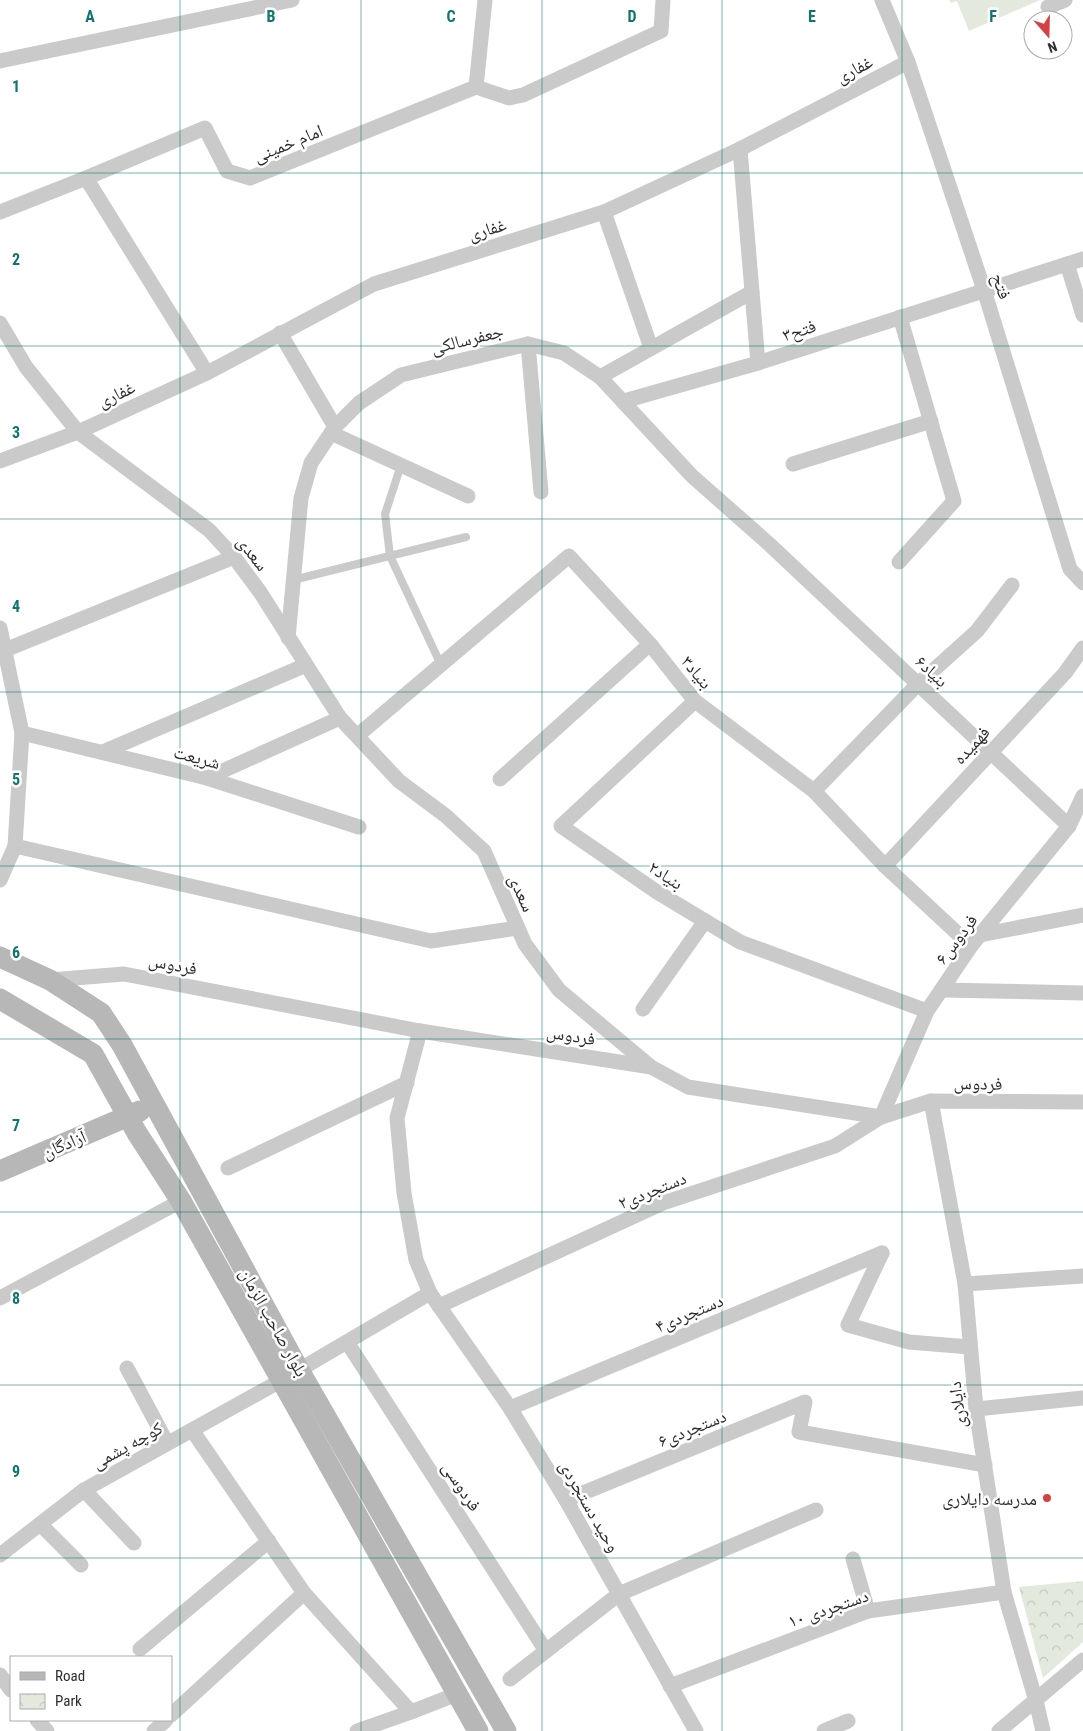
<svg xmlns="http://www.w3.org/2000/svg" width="1083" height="1731" font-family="'Roboto Condensed','Noto Naskh Arabic',sans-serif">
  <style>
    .green { fill: #e3e9dc }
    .park { fill: url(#park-crowns) }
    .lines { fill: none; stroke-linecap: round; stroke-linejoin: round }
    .lane { stroke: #cacaca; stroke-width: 8 }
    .street { stroke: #cacaca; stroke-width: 15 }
    .secondary { stroke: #b7b7b7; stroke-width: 21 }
    .grid { fill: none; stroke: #0f766e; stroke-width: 1; stroke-opacity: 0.55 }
    .poi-dot { fill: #d34142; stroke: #fff; stroke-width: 2 }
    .labels { text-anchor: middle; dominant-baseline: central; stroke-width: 5; stroke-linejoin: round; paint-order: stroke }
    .street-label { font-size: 18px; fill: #2d2d2d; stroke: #fff }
    .poi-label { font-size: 18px; fill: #2d2d2d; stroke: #fff; text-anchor: end }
    .grid-label { font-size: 16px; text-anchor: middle; font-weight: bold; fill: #0f766e; stroke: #fff; stroke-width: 5; stroke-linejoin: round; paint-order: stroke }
  </style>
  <defs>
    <pattern id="park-crowns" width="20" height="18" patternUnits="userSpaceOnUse" patternTransform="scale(1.25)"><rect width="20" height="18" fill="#e3e9dc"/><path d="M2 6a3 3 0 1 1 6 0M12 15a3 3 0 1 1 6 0" fill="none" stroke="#c3c8bd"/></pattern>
  </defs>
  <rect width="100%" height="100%" fill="#fff"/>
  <path class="green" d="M949,0H1040L969,31L957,1L951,3Z"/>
  <path class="park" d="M1083,1581V1642L1043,1678L1019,1587Z"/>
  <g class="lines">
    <g class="lane">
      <path d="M401,465L385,514L390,556L441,665"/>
      <path d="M293,580L466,537"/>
    </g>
    <g class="street">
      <path d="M882,0L908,62L984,290L1070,569L1083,583"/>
      <path d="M1048,7L1065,0"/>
      <path d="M0,61L292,0"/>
      <path d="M476,87L509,98L523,95L661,31L663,0"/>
      <path d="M740,149L758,363"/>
      <path d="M86,178L207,373"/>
      <path d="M0,212L86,178L205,128L227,171L250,178L476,87L485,0"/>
      <path d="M604,212L651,348"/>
      <path d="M1067,264L1083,315"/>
      <path d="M0,323L26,367L78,432L209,530L234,557L260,592L340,718L399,781L446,816L484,851L525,944L559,990L651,1067"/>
      <path d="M280,333L335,427"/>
      <path d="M528,344L541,492"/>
      <path d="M600,377L752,292"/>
      <path d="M624,401L758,363L1083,259"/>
      <path d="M331,433L468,496"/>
      <path d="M0,461L78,432L207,373L374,284L604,212L740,149L908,62"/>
      <path d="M793,464L931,421"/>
      <path d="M899,562L954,501L900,317"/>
      <path d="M0,628L22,733L15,846L0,880"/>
      <path d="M288,638L301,498L311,463L335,427L359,403L401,375L528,344L564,353L600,377L692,476L769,544L1069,826"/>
      <path d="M5,650L234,557"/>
      <path d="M695,701L561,826L657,892L740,942L927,1011"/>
      <path d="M22,733L207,778L359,827"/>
      <path d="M357,736L569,556L650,644L695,701L814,791L885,866L971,946"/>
      <path d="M103,752L306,665"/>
      <path d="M207,778L340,718"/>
      <path d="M500,779L650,644"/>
      <path d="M814,791L918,684L977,631L1012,585"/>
      <path d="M15,846L431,941L517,928"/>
      <path d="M885,866L1065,673L1083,648"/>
      <path d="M980,935L1083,915"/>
      <path d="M50,980L124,974L420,1031L651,1067L688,1087L881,1117L931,1101L1083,1102"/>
      <path d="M942,990L1083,993"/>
      <path d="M643,1009L705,921"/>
      <path d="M420,1031L397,1118L404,1193L416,1260L430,1293L510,1408L566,1500L696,1731"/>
      <path d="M931,1101L965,1284L976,1409L1004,1592L1036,1701L1043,1731"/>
      <path d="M881,1117L927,1011L971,946L1069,826L1083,796"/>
      <path d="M228,1168L407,1083"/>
      <path d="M882,1253L848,1325L909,1342L970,1347"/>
      <path d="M965,1284L1083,1276"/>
      <path d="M0,1298L181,1201"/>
      <path d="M439,1306L663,1203L835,1146L881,1117"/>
      <path d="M347,1342L546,1651"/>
      <path d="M127,1368L167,1443"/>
      <path d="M299,1370L430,1293"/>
      <path d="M510,1408L882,1253"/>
      <path d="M976,1409L1083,1398"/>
      <path d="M192,1430L304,1593L411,1712"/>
      <path d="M84,1490L134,1543"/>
      <path d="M566,1500L805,1402L799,1432L985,1465"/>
      <path d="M40,1524L81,1565"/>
      <path d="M0,1555L84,1490L282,1380"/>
      <path d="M853,1559L868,1611"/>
      <path d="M140,1649L269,1541"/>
      <path d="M0,1675L11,1690"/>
      <path d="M510,1679L619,1594L816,1510"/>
      <path d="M670,1686L868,1611L1004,1592"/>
      <path d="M171,1715L304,1593"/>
      <path d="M37,1720L47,1731"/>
      <path d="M154,1731L166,1720"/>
      <path d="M357,1731L411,1712L457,1694"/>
      <path d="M824,1731L848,1721"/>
      <path d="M999,1731L1083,1660"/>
    </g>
    <g class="secondary">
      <path d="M0,957L50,980L101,1013L122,1045L299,1370L506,1731"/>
      <path d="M0,999L93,1054L137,1133L181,1201L478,1731"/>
      <path d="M0,1171L140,1111"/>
    </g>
  </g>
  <path class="grid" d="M180,0V1731M361,0V1731M542,0V1731M722,0V1731M902,0V1731M0,173H1083M0,346H1083M0,519H1083M0,692H1083M0,866H1083M0,1039H1083M0,1212H1083M0,1385H1083M0,1558H1083"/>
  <circle class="poi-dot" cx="1047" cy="1498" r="5"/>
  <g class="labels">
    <g class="street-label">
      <text transform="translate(854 69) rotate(-28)">غفاری</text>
      <text transform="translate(288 143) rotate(-22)">امام خمینی</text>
      <text transform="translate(487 229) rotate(-17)">غفاری</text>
      <text transform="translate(1002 286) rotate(72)">فتح</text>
      <text transform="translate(799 330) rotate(-18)">فتح۳</text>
      <text transform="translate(467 339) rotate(-14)">جعفرسالکی</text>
      <text transform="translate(116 394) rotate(-25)">غفاری</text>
      <text transform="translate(253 553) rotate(52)">سعدی</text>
      <text transform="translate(932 671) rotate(43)">بنیاد۶</text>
      <text transform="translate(697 672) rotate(50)">بنیاد۳</text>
      <text transform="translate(971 745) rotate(-47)">فهمیده</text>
      <text transform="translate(197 757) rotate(15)">شریعت</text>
      <text transform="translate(666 875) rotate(33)">بنیاد۲</text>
      <text transform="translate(522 893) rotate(66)">سعدی</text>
      <text transform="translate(956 939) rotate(-53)">فردوس۶</text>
      <text transform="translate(173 964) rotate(11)">فردوس</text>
      <text transform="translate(571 1035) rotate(9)">فردوس</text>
      <text transform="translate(978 1083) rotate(1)">فردوس</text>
      <text transform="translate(64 1144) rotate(-23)">آزادگان</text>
      <text transform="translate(652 1190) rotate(-22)">دستجردی۲</text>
      <text transform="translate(689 1313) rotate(-23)">دستجردی۴</text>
      <text transform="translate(274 1322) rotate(61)">بلوار صاحب الزمان</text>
      <text transform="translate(957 1405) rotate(-97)">دایلاری</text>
      <text transform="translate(692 1428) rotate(-22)">دستجردی۶</text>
      <text transform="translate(127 1445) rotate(-29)">کوچه پشمی</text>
      <text transform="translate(462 1486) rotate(57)">فردوسی</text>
      <text transform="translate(590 1506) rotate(60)">وحید دستجردی</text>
      <text transform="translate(828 1608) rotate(-19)">دستجردی ۱۰</text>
    </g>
    <g class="poi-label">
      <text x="1037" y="1498">مدرسه دایلاری</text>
    </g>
  </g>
  <g class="grid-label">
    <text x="90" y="22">A</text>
    <text x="271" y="22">B</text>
    <text x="451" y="22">C</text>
    <text x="632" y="22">D</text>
    <text x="812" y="22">E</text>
    <text x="993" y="22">F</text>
    <text x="16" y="92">1</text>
    <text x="16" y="265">2</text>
    <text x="16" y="438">3</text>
    <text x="16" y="612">4</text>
    <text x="16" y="785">5</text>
    <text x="16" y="958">6</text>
    <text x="16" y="1131">7</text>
    <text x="16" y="1304">8</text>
    <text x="16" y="1477">9</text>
  </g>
  <rect x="10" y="1656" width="162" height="65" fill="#ffffff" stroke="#ababab"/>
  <rect x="20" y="1672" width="25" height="8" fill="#b7b7b7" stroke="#ababab"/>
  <text x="55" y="1681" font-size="15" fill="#2d2d2d">Road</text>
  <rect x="20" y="1694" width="25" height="15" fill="url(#park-crowns)" stroke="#ababab"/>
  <text x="55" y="1706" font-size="15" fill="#2d2d2d">Park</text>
  <g transform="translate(1048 35) rotate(160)"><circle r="24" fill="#ffffff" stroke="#ababab"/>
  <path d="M0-4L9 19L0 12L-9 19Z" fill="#d34142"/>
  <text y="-8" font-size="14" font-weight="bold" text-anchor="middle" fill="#2d2d2d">N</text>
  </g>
</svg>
